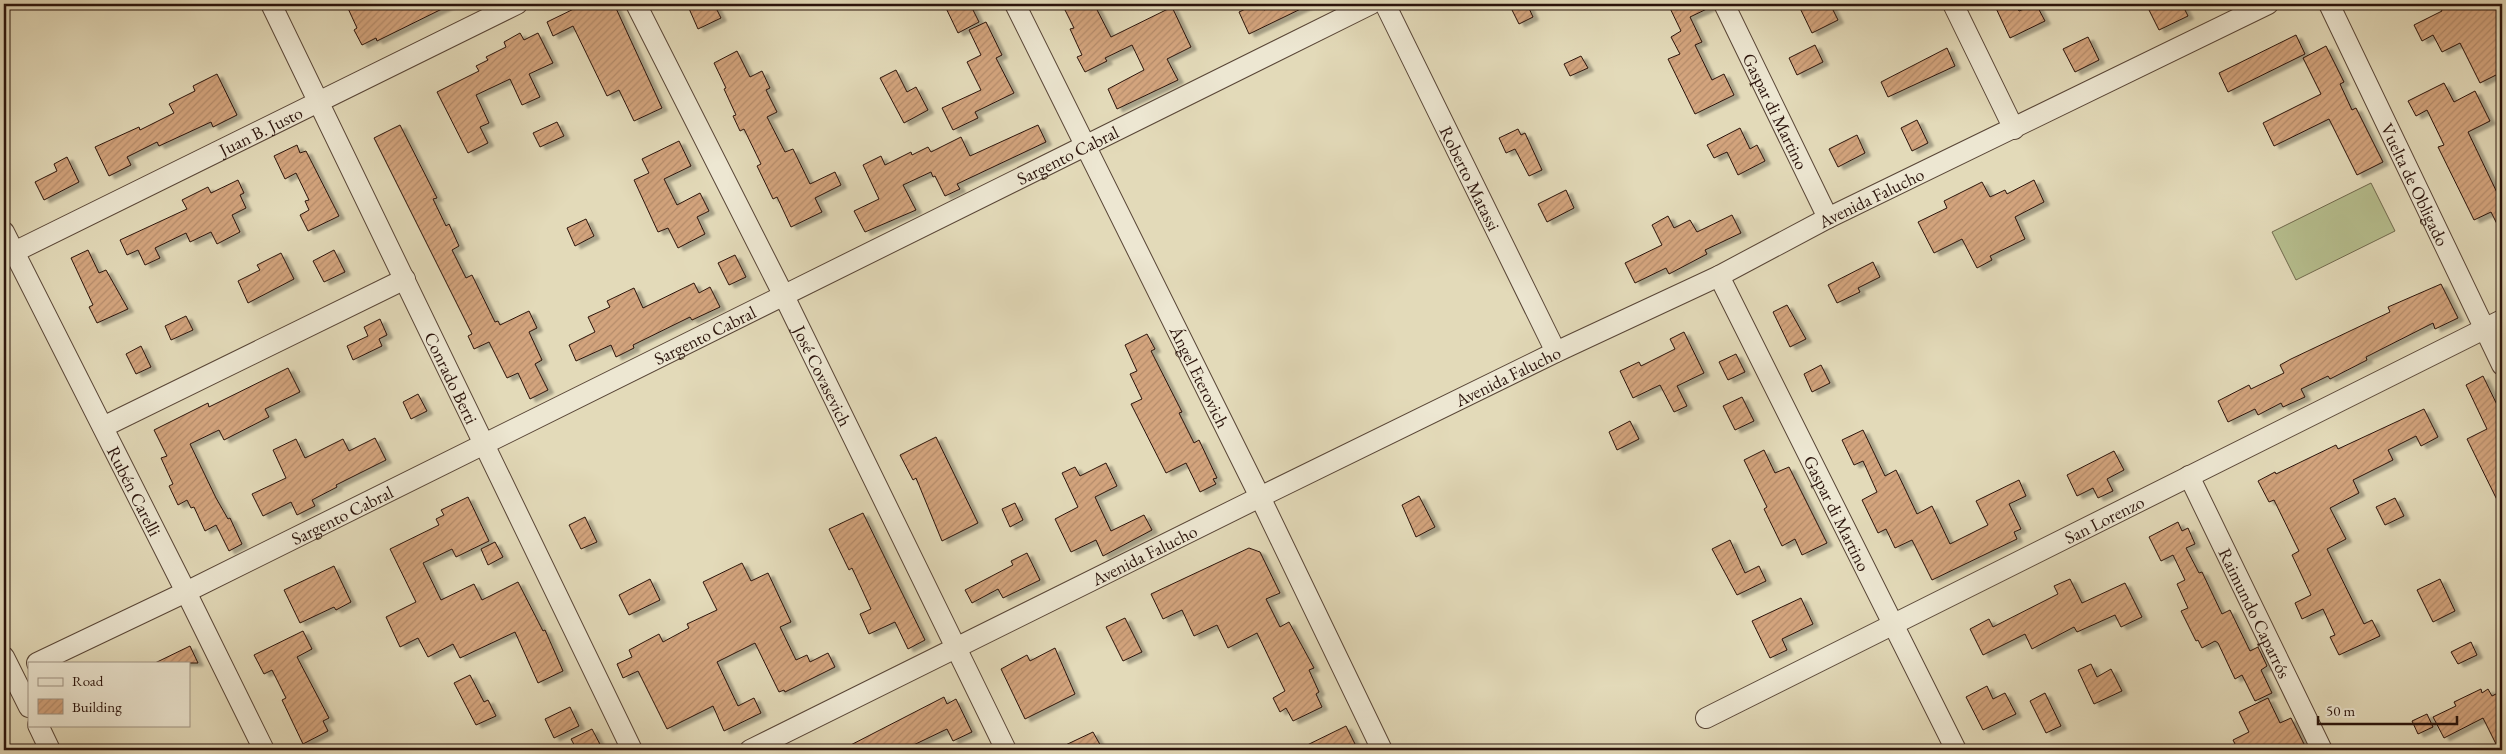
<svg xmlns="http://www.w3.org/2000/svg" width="2506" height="754" font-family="'EB Garamond',serif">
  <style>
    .pitch { fill: #b6be8e; stroke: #70694d }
    .building { fill: url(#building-hatch); stroke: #2b140c; filter: url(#shadow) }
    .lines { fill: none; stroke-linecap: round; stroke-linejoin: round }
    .minor-casing { stroke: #594637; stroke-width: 22 }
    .minor { stroke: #ede7d2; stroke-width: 20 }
    .labels { text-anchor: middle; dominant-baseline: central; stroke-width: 5; stroke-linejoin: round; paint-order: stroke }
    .street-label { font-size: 18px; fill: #2b140c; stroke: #ede7d2 }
  </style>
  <defs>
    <pattern id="building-hatch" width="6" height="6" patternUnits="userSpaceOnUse" patternTransform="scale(1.25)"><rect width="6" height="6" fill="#d3a47d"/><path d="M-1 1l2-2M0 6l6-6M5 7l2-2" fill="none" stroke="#b58c6b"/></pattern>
    <filter id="shadow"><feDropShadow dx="5.5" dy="3" stdDeviation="1" flood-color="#0004"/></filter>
  </defs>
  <rect width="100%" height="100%" fill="#e3dab9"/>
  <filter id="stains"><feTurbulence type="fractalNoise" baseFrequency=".004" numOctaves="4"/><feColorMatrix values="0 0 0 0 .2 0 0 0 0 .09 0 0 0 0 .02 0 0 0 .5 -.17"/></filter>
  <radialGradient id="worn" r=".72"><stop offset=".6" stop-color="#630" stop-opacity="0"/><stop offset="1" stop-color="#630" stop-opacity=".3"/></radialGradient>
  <path class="pitch" d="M2371,183L2395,231L2296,280L2272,232Z"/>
  <g class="building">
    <path d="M346,4H452L377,41L376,38L362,45L354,30L357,28Z"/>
    <path d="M584,4H614L662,108L634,121L619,90L607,96L573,26L553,36L547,22Z"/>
    <path d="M687,4H714L721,18L698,29Z"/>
    <path d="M944,4H970L979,22L958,33Z"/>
    <path d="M1062,4H1094L1111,37L1172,7L1191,47L1167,59L1178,80L1117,109L1108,89L1144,70L1132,45L1105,58L1107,61L1085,72L1077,57L1082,55L1070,29L1074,28Z"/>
    <path d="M1256,4H1261L1264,10L1277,4H1311L1249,34L1239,12Z"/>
    <path d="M1509,4H1527L1533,17L1519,24Z"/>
    <path d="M1668,4H1712L1713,6L1690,17L1702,42L1695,45L1712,80L1724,74L1734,95L1695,114L1668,59L1680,54L1671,37L1681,31Z"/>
    <path d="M1798,4H1830L1838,20L1812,33Z"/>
    <path d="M1994,4H2015L2019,11L2036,4L2045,21L2010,38Z"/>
    <path d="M2146,4H2182L2188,16L2159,30Z"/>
    <path d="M2438,4H2502V72L2480,83L2460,43L2442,52L2433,35L2422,41L2414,25L2442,11Z"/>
    <path d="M986,22L1002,55L996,58L1014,93L975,112L978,118L953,130L942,108L981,90L967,62L981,55L969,30Z"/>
    <path d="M520,33L524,40L538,33L553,63L529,74L540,97L522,105L510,79L476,95L489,123L480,127L488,143L468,153L437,92L479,71L476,66L488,60L486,57L506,47L504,42Z"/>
    <path d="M2296,35L2305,54L2228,92L2219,73Z"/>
    <path d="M2088,37L2099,60L2075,72L2063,49Z"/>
    <path d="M1815,45L1823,62L1797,75L1789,58Z"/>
    <path d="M2326,46L2344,82L2340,84L2352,110L2356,108L2383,162L2357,175L2329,119L2274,146L2263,123L2321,94L2303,58Z"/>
    <path d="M1947,48L1955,66L1888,97L1881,82Z"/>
    <path d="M737,51L750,77L762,71L770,88L766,90L777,112L767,117L785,152L793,149L810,184L835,172L841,185L815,198L822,212L791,227L777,197L773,199L757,166L761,164L744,129L740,131L733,116L736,115L724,89L726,88L714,63Z"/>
    <path d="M1581,56L1588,68L1570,76L1564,64Z"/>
    <path d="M896,70L907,92L916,87L928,110L904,123L880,78Z"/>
    <path d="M217,74L237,115L213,127L211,122L159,146L157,142L127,157L131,165L109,176L95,147L139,127L140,130L174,113L169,104L195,91L193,86Z"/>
    <path d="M2444,83L2454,102L2475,91L2490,121L2468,132L2502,203V234L2491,212L2474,220L2438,147L2444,145L2427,110L2416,116L2408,101Z"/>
    <path d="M1917,120L1928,143L1912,151L1901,128Z"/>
    <path d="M557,122L564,136L540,147L533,133Z"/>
    <path d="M400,125L437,198L433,199L446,226L449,224L459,246L452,250L466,278L472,275L495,322L498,321L500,325L529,311L537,328L529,332L542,360L535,364L548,390L530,399L518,373L507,378L489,342L474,349L468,336L472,334L374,138Z"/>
    <path d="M1038,125L1046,142L957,184L960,189L945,196L935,176L933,177L931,172L903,185L916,210L865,232L854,211L879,199L863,165L881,156L885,165L911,152L912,155L928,147L931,152L961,137L970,156Z"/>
    <path d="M1740,128L1750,149L1757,145L1765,161L1738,175L1727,152L1714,158L1707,145Z"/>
    <path d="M1518,129L1521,135L1525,133L1542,170L1529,176L1515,149L1506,153L1499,138Z"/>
    <path d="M1857,135L1865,153L1838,167L1829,149Z"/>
    <path d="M679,141L691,166L664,179L677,205L700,193L709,211L697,217L705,234L678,248L668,228L658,232L634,180L649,173L642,159Z"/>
    <path d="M297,145L300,153L306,151L339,216L308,231L300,215L309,210L305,201L309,200L296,173L285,179L274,156Z"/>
    <path d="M67,157L79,182L44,200L35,182L57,171L54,164Z"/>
    <path d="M238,180L244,193L240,195L246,208L232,215L240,232L217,244L211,232L190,242L186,233L155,248L160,258L145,265L138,250L127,255L120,240L187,209L182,200L208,187L211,193Z"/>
    <path d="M2034,180L2044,202L2015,217L2025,239L1990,256L1992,260L1977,268L1962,239L1934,253L1918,222L1947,208L1944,201L1982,182L1990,197L2005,190L2007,194Z"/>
    <path d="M1566,190L1574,208L1547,222L1538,204Z"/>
    <path d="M1732,215L1741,233L1705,250L1707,254L1669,274L1666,268L1635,283L1625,263L1662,245L1652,225L1668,216L1674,228L1690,220L1697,232Z"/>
    <path d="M586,219L594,236L575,246L567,228Z"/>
    <path d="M88,250L99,273L106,270L128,309L97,323L89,307L93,305L71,258Z"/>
    <path d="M334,250L345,272L324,282L313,261Z"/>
    <path d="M281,253L294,279L248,303L238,281L260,270L257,265Z"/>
    <path d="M735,255L746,277L729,285L718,263Z"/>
    <path d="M1873,262L1880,277L1858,288L1860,292L1837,303L1828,285Z"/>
    <path d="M694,283L699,293L710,287L720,307L692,320L690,317L633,345L634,348L616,357L611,345L576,361L569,345L595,332L588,317L610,307L607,301L634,288L643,308Z"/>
    <path d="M2441,284L2458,318L2435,329L2433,323L2366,357L2367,360L2330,379L2328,376L2301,389L2305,397L2283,407L2281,403L2258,415L2255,409L2228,422L2218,401L2249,385L2251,389L2284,373L2280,365L2291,359L2390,312L2388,307Z"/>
    <path d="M1787,305L1806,339L1790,347L1773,312Z"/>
    <path d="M186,316L193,330L171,340L165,326Z"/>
    <path d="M380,319L387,335L379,339L382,346L353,360L347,346L368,336L364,327Z"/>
    <path d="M1684,332L1704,373L1677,386L1687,406L1674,412L1660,385L1633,398L1620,371L1639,362L1641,366L1675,349L1670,339Z"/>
    <path d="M1147,334L1155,349L1151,351L1182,412L1179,413L1194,443L1199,440L1217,478L1213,479L1216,484L1200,492L1186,463L1166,473L1131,404L1142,399L1130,374L1137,371L1125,345Z"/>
    <path d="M141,346L151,367L136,374L126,354Z"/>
    <path d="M1736,354L1745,372L1728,380L1719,362Z"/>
    <path d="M1821,365L1830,383L1812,392L1804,374Z"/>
    <path d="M288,368L300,392L265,409L269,417L224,440L219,430L190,444L216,498L228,519L230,518L242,544L229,551L216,525L205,531L194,507L191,508L187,500L178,505L169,486L173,484L161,458L167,456L154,430L208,403L209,407Z"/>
    <path d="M2483,376L2502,415V510L2467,439L2487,429L2466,385Z"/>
    <path d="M418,394L427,411L411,419L403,402Z"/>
    <path d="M1742,397L1754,421L1735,430L1723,406Z"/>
    <path d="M2424,409L2438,437L2421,446L2416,436L2388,450L2393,460L2353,480L2359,493L2330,508L2346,539L2327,549L2364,624L2372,620L2380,636L2339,655L2330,637L2335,635L2323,609L2302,619L2295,603L2311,595L2292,555L2299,551L2274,500L2269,502L2258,481L2275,472L2276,474L2336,445L2338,449Z"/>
    <path d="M1630,421L1639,439L1617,450L1609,432Z"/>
    <path d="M1863,430L1885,476L1896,470L1917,514L1932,506L1950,544L1988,525L1976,501L2019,480L2026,496L2009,504L2021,529L2014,532L2017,539L1932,580L1912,540L1895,548L1886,529L1878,533L1862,500L1877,492L1863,461L1854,465L1842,440Z"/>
    <path d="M936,437L978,523L942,541L916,478L913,480L900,455Z"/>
    <path d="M375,438L386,460L336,485L337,487L312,500L315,506L297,515L291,502L263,516L252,494L286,478L273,450L296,439L305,458L343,439L349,451Z"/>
    <path d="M1764,450L1775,473L1789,467L1827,543L1802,555L1795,539L1782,546L1764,509L1767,507L1744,460Z"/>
    <path d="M2114,451L2124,470L2107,479L2113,491L2098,498L2093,488L2077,496L2067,475Z"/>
    <path d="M1106,463L1117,486L1095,497L1111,531L1144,515L1152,530L1103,556L1096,540L1071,552L1055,519L1078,507L1062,473L1075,467L1080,476Z"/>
    <path d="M1419,496L1435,527L1416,537L1402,505Z"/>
    <path d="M468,497L489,541L456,557L452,549L423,563L441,600L474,584L482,600L518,582L543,631L545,630L563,671L538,683L515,632L460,658L453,644L428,657L418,638L400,647L386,617L416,602L390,549L439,525L436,519L444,515L441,510Z"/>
    <path d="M2395,498L2404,516L2385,525L2376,507Z"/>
    <path d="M1015,503L1023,520L1010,527L1002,509Z"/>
    <path d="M863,513L925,640L908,649L895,622L869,634L860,614L871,609L852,568L849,570L829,529Z"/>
    <path d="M585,517L597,542L581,549L569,525Z"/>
    <path d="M2178,522L2182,531L2188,528L2195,544L2186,548L2199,573L2202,572L2222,614L2230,610L2250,651L2258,647L2267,666L2261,670L2272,693L2255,701L2242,675L2235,679L2218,643L2215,641L2202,648L2198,640L2196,641L2181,611L2188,608L2177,584L2185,580L2173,555L2161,561L2149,537Z"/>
    <path d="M1730,540L1745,573L1759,566L1766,581L1737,595L1712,549Z"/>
    <path d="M495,542L503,557L488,565L481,549Z"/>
    <path d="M1249,548L1260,552L1280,593L1266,599L1280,627L1289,622L1314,668L1309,670L1319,692L1316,694L1322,707L1293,721L1286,708L1280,712L1273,698L1285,691L1257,633L1228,648L1217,625L1194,636L1182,610L1163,619L1151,594Z"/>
    <path d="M1027,553L1040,580L1003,598L998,589L972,603L965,590L1013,565L1011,561Z"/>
    <path d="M742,563L751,581L768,573L791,622L780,627L796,660L807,655L810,662L828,653L835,667L785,692L784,690L779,692L755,643L717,662L738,706L754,698L761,713L724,731L713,706L667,729L638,671L623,678L617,664L632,657L629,650L659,634L663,642L689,628L687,624L717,610L703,582Z"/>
    <path d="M334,566L351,602L336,610L334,607L300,623L284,590Z"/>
    <path d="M650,579L660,600L629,615L619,595Z"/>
    <path d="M2070,579L2082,603L2125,583L2142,617L2121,627L2115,615L2077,632L2074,627L2032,649L2025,634L1983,655L1970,629L1989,619L1993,627L2058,594L2054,586Z"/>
    <path d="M2440,579L2455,611L2433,622L2417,590Z"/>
    <path d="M1801,598L1813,624L1782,639L1787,650L1770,658L1752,621Z"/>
    <path d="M1125,618L1142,652L1123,661L1106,627Z"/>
    <path d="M303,631L312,649L297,657L329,718L323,721L328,731L303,744L282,700L286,698L272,670L264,674L254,655Z"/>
    <path d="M2471,642L2477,655L2458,664L2451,652Z"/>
    <path d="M190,646L198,663H155Z"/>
    <path d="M1055,648L1075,694L1025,719L1001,669L1027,655L1030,661Z"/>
    <path d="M2091,664L2097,677L2111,669L2122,691L2094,704L2078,670Z"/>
    <path d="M470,675L484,702L488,700L496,716L476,725L454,683Z"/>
    <path d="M1987,686L1993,699L2005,693L2016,714L1983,730L1966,697Z"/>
    <path d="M2481,689L2482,693L2488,689L2492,696L2502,691V750H2499L2483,718L2444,738L2433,717L2456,706L2454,702Z"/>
    <path d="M2045,693L2061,726L2046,733L2030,701Z"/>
    <path d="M944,697L947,704L956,699L972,732L953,741L947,729L903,750H841Z"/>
    <path d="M2268,698L2280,723L2291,718L2307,750H2238L2233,740L2249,732L2239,712Z"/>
    <path d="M570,707L579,726L554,738L545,719Z"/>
    <path d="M2427,714L2433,727L2418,734L2412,721Z"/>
    <path d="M1346,726L1355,744L1342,750H1297Z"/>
    <path d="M592,729L603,750H577L571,739Z"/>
    <path d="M1093,732L1103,750H1055Z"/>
  </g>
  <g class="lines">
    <g class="minor-casing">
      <g id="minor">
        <path id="s1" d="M271,4L632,750"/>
        <path id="s2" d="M636,4L784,296L1006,750"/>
        <path id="s3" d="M1015,4L1260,497L1382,750"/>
        <path id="s4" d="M1385,4L1556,352"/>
        <path id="s5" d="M1724,4L1828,218"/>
        <path d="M1953,4L2014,129"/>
        <path id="s6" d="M2329,4L2502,365"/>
        <path id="s7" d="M4,232L186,592L264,750"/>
        <path id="s8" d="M4,257L517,4"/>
        <path id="s9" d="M1719,276L1956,750"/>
        <path d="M103,427L405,279"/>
        <path id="s10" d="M2189,476L2322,750"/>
        <path d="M4,657L29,707"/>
        <path id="s11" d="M37,663L186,592L1371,4"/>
        <path id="s12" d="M1706,718L2502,320"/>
        <path d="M38,725L50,750"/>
        <path id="s13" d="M750,750L1260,497L1556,352L1719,276L1828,218L2268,4"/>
      </g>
    </g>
    <use href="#minor" class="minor"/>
  </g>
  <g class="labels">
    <g class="street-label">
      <text stroke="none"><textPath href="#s5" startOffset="119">Gaspar di Martino</textPath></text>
      <text stroke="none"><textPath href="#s8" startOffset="286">Juan B. Justo</textPath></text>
      <text stroke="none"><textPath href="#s11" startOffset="1149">Sargento Cabral</textPath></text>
      <text stroke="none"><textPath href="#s4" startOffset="194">Roberto Matassi</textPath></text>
      <text stroke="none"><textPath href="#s6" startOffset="200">Vuelta de Obligado</textPath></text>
      <text stroke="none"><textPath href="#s13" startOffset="1250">Avenida Falucho</textPath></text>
      <text stroke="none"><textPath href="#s11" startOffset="744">Sargento Cabral</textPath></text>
      <text stroke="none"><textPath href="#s2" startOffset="416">José Covasevich</textPath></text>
      <text stroke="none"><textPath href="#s3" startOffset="416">Ángel Eterovich</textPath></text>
      <text stroke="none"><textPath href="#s13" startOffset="845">Avenida Falucho</textPath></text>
      <text stroke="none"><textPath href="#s1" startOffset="415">Conrado Berti</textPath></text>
      <text stroke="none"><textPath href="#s7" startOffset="290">Rubén Carelli</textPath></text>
      <text stroke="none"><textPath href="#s9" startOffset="265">Gaspar di Martino</textPath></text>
      <text stroke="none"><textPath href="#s11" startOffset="339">Sargento Cabral</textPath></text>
      <text stroke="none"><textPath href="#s12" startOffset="445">San Lorenzo</textPath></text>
      <text stroke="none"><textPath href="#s13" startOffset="440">Avenida Falucho</textPath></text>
      <text stroke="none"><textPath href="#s10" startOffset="152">Raimundo Caparrós</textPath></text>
    </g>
  </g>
  <rect width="2506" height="754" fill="none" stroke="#e3dab9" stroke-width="20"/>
  <rect x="5" y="5" width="2496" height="744" fill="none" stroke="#2b140c" stroke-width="2.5"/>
  <rect x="10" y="10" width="2486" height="734" fill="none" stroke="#2b140c"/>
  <rect x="28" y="662" width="162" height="65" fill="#ede7d2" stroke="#9f9383"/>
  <rect x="38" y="678" width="25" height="8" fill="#ede7d2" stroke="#9f9383"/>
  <text x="72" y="686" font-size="15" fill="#2b140c">Road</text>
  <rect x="38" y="699" width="25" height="15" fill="url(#building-hatch)" stroke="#9f9383"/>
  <text x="72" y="712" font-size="15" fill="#2b140c">Building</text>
  <path d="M2318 716v8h139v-8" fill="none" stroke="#2b140c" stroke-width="2.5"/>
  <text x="2326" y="716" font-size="15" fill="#2b140c" stroke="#ede7d2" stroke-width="4" paint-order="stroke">50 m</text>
  <rect width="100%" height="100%" filter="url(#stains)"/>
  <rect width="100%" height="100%" fill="url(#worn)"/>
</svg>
